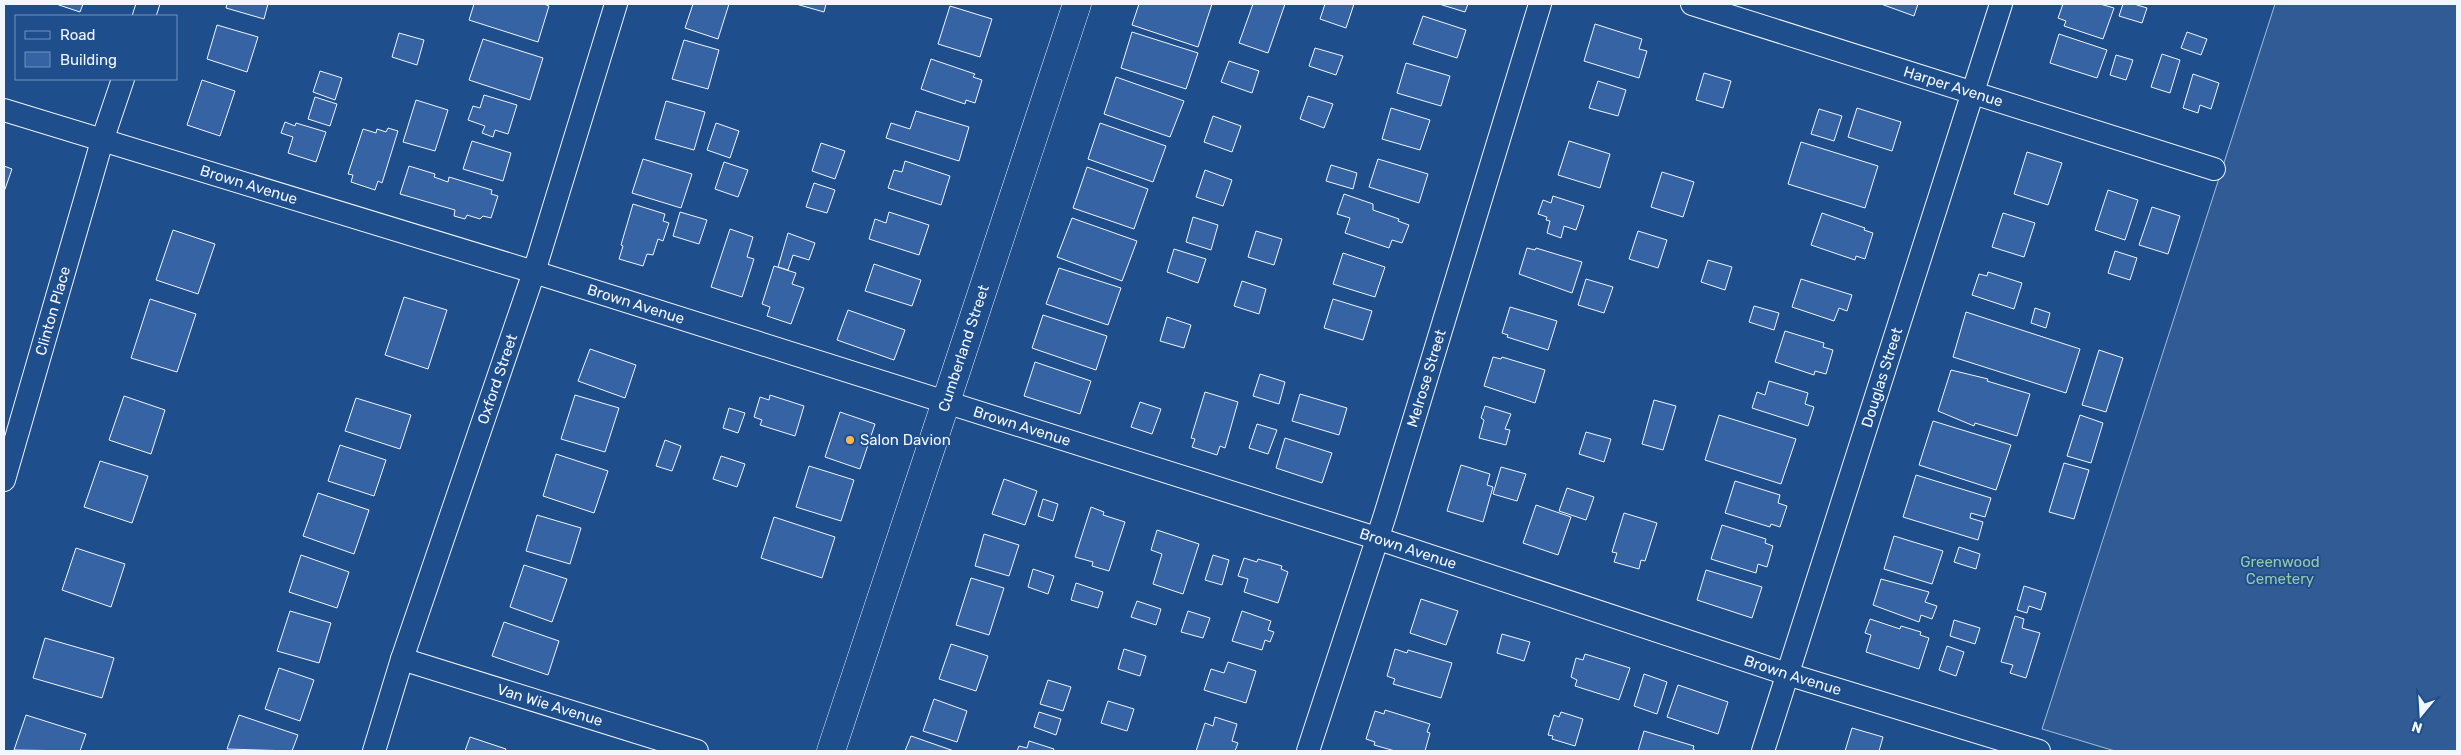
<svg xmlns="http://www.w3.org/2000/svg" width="2461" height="755" font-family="Rubik,sans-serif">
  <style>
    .built { fill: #305b95; stroke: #a8bbd7 }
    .building { fill: #3563a3; stroke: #f2f6ff }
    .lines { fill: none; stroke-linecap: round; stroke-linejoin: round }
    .minor-casing { stroke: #f2f6ff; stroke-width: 24 }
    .tertiary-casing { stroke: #f2f6ff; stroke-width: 29 }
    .minor { stroke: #1f4e8c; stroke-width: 22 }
    .tertiary { stroke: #1f4e8c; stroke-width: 28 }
    .poi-dot { fill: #ffb74d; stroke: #1f4e8c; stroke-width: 2 }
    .labels { text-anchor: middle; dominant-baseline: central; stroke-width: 4; stroke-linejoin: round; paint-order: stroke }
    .street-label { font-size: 15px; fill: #f2f6ff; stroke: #1f4e8c }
    .poi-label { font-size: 15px; fill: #f2f6ff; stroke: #1f4e8c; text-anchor: start }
    .park-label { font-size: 15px; fill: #97c8a6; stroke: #1f4e8c }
  </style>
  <rect width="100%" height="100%" fill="#1f4e8c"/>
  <path class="built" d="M2275,4H2457V751H2115L2042,729Z"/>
  <g class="building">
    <path d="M56,4H83L80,12Z"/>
    <path d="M227,4H268L264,19L226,8Z"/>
    <path d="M474,4H544L549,6L538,42L469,20Z"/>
    <path d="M693,4H729L718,39L685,28Z"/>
    <path d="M796,4H826L824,12Z"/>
    <path d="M1139,4H1212L1198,47L1132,25Z"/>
    <path d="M1253,4H1285L1268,53L1239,43Z"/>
    <path d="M1325,4H1354L1346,28L1320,19Z"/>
    <path d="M1439,4H1468L1465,12Z"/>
    <path d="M1881,4H1918L1914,16Z"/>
    <path d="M2063,4H2100L2114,8L2103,39L2064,26L2066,21L2058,18Z"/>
    <path d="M2123,4H2134L2147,8L2142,23L2119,16Z"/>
    <path d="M950,6L992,19L980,57L938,44Z"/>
    <path d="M1423,16L1466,30L1457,58L1413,44Z"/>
    <path d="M1595,24L1642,39L1639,49L1647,51L1639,78L1584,61Z"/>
    <path d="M217,25L258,37L247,72L207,59Z"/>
    <path d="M1132,32L1198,53L1186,89L1121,68Z"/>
    <path d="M2187,32L2207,39L2201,55L2181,48Z"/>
    <path d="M399,33L424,40L417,65L392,57Z"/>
    <path d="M2059,34L2107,50L2097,78L2050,63Z"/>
    <path d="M483,39L543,58L530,100L469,80Z"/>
    <path d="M684,40L719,50L708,89L672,79Z"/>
    <path d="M1315,48L1343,56L1336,75L1309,66Z"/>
    <path d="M2162,54L2180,60L2170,93L2151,87Z"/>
    <path d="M2116,55L2133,60L2126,80L2110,75Z"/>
    <path d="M931,59L975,74L973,77L982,80L975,103L966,100L965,104L921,89Z"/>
    <path d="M1229,61L1259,71L1252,93L1221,82Z"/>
    <path d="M1406,63L1450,76L1441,106L1397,93Z"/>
    <path d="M320,71L342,78L335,100L313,92Z"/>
    <path d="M1704,73L1731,81L1723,108L1696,100Z"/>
    <path d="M2193,74L2219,83L2211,109L2200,105L2198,113L2183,108Z"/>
    <path d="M1116,77L1184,101L1170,137L1104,114Z"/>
    <path d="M202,80L235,91L220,136L187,125Z"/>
    <path d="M1598,81L1626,90L1618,116L1589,108Z"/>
    <path d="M484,95L517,105L508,134L495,130L493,137L482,133L485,126L468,120L473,106L480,108Z"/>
    <path d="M1308,96L1333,104L1324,128L1300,119Z"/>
    <path d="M315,97L337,104L330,126L308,119Z"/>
    <path d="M416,100L448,110L435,151L403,142Z"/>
    <path d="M666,101L705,112L694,150L655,139Z"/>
    <path d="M1391,108L1430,120L1420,150L1382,139Z"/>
    <path d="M1857,108L1901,122L1892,151L1848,137Z"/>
    <path d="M1819,109L1842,116L1834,141L1811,134Z"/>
    <path d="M916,111L969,127L959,161L886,138L891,123L910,129Z"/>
    <path d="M1213,116L1241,126L1232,152L1204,142Z"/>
    <path d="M285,122L295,126L296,123L326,132L316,162L288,153L293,137L281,133Z"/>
    <path d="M716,123L739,131L730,158L707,150Z"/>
    <path d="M1100,123L1166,146L1153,182L1088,159Z"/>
    <path d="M388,128L398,131L382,183L378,181L375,190L351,182L353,175L348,174L363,129L376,133L377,129L386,132Z"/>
    <path d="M472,141L511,153L503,181L463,169Z"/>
    <path d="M1569,141L1610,154L1600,188L1558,175Z"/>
    <path d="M1801,142L1878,166L1865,208L1788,184Z"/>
    <path d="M821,143L845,151L835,179L812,171Z"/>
    <path d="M2027,152L2062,163L2048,205L2014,194Z"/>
    <path d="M643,159L692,174L681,208L632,193Z"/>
    <path d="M1378,159L1428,174L1419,203L1369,187Z"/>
    <path d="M905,161L950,176L941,205L888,188L894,170L902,172Z"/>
    <path d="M724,162L748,170L738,197L715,189Z"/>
    <path d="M1331,165L1357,173L1353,189L1326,181Z"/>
    <path d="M4,166L12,169L4,192Z"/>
    <path d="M409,166L435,174L434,177L448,182L449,177L492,190L491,194L498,196L491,218L483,216L480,219L467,215L465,219L454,216L455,210L400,194Z"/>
    <path d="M1087,167L1148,189L1134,229L1073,208Z"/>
    <path d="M1205,170L1232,180L1223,206L1196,197Z"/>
    <path d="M1662,172L1694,182L1683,217L1651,207Z"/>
    <path d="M814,183L835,190L827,213L806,207Z"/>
    <path d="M2108,190L2138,200L2125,240L2095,230Z"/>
    <path d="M1344,194L1373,204V210L1399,219L1398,221L1409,225L1402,243L1392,240L1389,248L1345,233L1350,218L1337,214Z"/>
    <path d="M1553,196L1584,206L1576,230L1564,226L1561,238L1547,233L1550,221L1546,220L1547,217L1538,214L1543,200L1551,203Z"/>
    <path d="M633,204L665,214L663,221L669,223L663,241L658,239L653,255L647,254L643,266L619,259L623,246L621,245Z"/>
    <path d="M2152,207L2180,216L2168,254L2139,245Z"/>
    <path d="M680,212L707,220L699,244L673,236Z"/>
    <path d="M889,212L929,225L919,255L869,239L875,219L886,223Z"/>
    <path d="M1822,213L1865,228L1864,230L1873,233L1865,259L1856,256L1855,260L1811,245Z"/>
    <path d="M2003,213L2035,223L2024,257L1992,247Z"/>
    <path d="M1193,217L1218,225L1211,250L1186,242Z"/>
    <path d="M1072,218L1137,241L1122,281L1057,257Z"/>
    <path d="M730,229L753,237L747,257L754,259L742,297L711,287Z"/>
    <path d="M173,230L215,244L198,294L156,280Z"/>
    <path d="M1256,231L1282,239L1274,265L1248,257Z"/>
    <path d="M1638,231L1667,240L1658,268L1629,259Z"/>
    <path d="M788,233L815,243L809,260L793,255L788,270L778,267Z"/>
    <path d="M1527,248L1535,250L1536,248L1582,262L1572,293L1519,274Z"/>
    <path d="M1174,249L1206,259L1198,283L1167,272Z"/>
    <path d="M2115,251L2137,258L2130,280L2108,273Z"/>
    <path d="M1343,253L1385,267L1375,297L1333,284Z"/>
    <path d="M1708,260L1732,267L1725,290L1701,282Z"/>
    <path d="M874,264L921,280L912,306L865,291Z"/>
    <path d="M774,266L796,273L792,284L804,288L791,324L767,316L770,307L762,304Z"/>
    <path d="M1059,268L1121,288L1108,325L1046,304Z"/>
    <path d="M1988,272L2022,283L2014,309L1972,295L1979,274L1987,276Z"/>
    <path d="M1586,279L1613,287L1604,313L1578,305Z"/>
    <path d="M1801,279L1852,295L1847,311L1839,308L1834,321L1792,307Z"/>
    <path d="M1242,281L1266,289L1259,314L1234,306Z"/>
    <path d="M404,297L447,310L428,369L385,355Z"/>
    <path d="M150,299L196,314L177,372L131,358Z"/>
    <path d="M1333,299L1372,311L1363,340L1324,328Z"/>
    <path d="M1754,306L1779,313L1774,330L1749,322Z"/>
    <path d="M1510,307L1557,321L1548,350L1507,337L1508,335L1502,333Z"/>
    <path d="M2035,308L2050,313L2046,328L2031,323Z"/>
    <path d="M848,310L905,330L894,360L837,340Z"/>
    <path d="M1966,312L2080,349L2066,393L1953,357Z"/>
    <path d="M1043,315L1107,336L1096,370L1032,348Z"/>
    <path d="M1167,317L1191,325L1184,348L1160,341Z"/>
    <path d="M1785,331L1824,343L1823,347L1833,350L1826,374L1815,371L1814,375L1775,362Z"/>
    <path d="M590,349L636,365L625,398L578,381Z"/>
    <path d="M2099,350L2123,358L2106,412L2082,405Z"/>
    <path d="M1493,357L1501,359L1502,357L1545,370L1535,403L1484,386Z"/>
    <path d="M1035,362L1091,381L1080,414L1024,396Z"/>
    <path d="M1951,370L1988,379L1987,381L2030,394L2017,436L1975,423L1974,426L1938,411Z"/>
    <path d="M1260,374L1285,382L1279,404L1253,396Z"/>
    <path d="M1769,381L1808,393L1805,404L1814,407L1808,426L1752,408L1757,392L1765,395Z"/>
    <path d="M1205,392L1238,402L1225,448L1220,446L1217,455L1192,447L1195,439L1191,438Z"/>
    <path d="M1300,394L1347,408L1339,435L1292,421Z"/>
    <path d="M575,395L619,408L605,452L561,439Z"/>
    <path d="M770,395L804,406L795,436L760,425L762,420L754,417L760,397L769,400Z"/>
    <path d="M124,396L165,410L151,454L109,440Z"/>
    <path d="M356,398L411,415L400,449L345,431Z"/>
    <path d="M1654,400L1676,406L1663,450L1642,444Z"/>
    <path d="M1140,402L1161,409L1152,434L1131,427Z"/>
    <path d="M1485,406L1511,414L1505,429L1510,430L1506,445L1479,438L1484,420L1481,418Z"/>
    <path d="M729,408L745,413L738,433L723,428Z"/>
    <path d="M840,412L875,424L860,469L825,457Z"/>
    <path d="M1719,415L1796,439L1781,484L1705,460Z"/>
    <path d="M2080,415L2103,423L2091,463L2067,456Z"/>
    <path d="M1933,421L2011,445L1996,490L1919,465Z"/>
    <path d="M1257,424L1277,430L1268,454L1249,448Z"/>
    <path d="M1586,432L1611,439L1604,462L1579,454Z"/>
    <path d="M1285,438L1332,453L1322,483L1276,468Z"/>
    <path d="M665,440L681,446L672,471L656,466Z"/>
    <path d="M340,445L386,460L374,496L328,481Z"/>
    <path d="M556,454L608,471L594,513L543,496Z"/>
    <path d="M721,456L745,464L737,487L713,479Z"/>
    <path d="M100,461L148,476L132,523L84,507Z"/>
    <path d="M2064,463L2089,470L2074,519L2049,512Z"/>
    <path d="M1461,465L1490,474L1487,485L1493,487L1483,522L1447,511Z"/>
    <path d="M809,466L854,480L841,521L796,507Z"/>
    <path d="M1501,467L1526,474L1517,501L1493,494Z"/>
    <path d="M1916,475L1991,498L1985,517L1971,513L1970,518L1983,522L1978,540L1903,517Z"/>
    <path d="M1004,479L1037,491L1025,525L992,514Z"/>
    <path d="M1735,481L1780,495L1778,503L1787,506L1780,527L1771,524L1770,527L1725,513Z"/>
    <path d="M1567,488L1594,497L1586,520L1559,511Z"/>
    <path d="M318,493L369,510L354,554L303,536Z"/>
    <path d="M1043,499L1058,504L1053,521L1038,516Z"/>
    <path d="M1536,505L1571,517L1558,555L1523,543Z"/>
    <path d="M1091,507L1104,512L1103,515L1125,522L1109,571L1092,566L1093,562L1075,557Z"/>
    <path d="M1624,513L1657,523L1645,561L1641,560L1639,569L1614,562L1617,553L1612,552Z"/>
    <path d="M537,515L581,528L570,564L526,551Z"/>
    <path d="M774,517L835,537L822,578L761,558Z"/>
    <path d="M1722,525L1766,539L1765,543L1773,546L1767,567L1758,564L1756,573L1711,559Z"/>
    <path d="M1157,530L1199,544L1183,594L1153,584L1162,554L1151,550Z"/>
    <path d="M984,534L1019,545L1009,576L975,566Z"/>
    <path d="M1894,536L1943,551L1932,584L1884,569Z"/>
    <path d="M1959,547L1980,554L1976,569L1954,562Z"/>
    <path d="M76,548L125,564L111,607L62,590Z"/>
    <path d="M301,555L349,572L337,608L289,592Z"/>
    <path d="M1213,555L1229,560L1222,585L1205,580Z"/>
    <path d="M1244,558L1257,562L1258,559L1282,566L1281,569L1288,572L1278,603L1244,592L1248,579L1238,576Z"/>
    <path d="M524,565L567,579L552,622L510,607Z"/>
    <path d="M1033,569L1054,576L1048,594L1028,587Z"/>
    <path d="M1706,570L1762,587L1752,618L1697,600Z"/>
    <path d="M971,578L1004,588L989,635L956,625Z"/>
    <path d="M1881,579L1929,592L1925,602L1937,606L1932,619L1921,615L1919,622L1873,605Z"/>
    <path d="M1076,583L1103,592L1098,608L1071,600Z"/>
    <path d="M2024,586L2046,593L2041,610L2029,606L2027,613L2017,610Z"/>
    <path d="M1421,599L1458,611L1446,645L1410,633Z"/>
    <path d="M1137,601L1161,609L1156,625L1131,617Z"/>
    <path d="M290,611L331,623L319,663L277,651Z"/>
    <path d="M1188,611L1210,618L1203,638L1181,632Z"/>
    <path d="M1242,611L1271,621L1268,630L1274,632L1270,642L1265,640L1262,650L1232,641Z"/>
    <path d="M2015,616L2024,619L2022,628L2040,633L2026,678L2010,673L2013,665L2001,662Z"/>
    <path d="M1870,619L1900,629L1901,626L1921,632L1920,635L1929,638L1919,669L1866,652L1871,635L1865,633Z"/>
    <path d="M1954,620L1980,628L1975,644L1950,636Z"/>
    <path d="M504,622L559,641L548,675L492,656Z"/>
    <path d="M1502,634L1530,642L1524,661L1497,653Z"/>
    <path d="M45,638L114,658L102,698L33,678Z"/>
    <path d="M951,644L988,656L976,691L939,679Z"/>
    <path d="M1947,646L1964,652L1956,676L1939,670Z"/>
    <path d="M1124,649L1146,656L1140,676L1118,669Z"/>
    <path d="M1395,649L1407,653L1408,650L1452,663L1441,698L1393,684L1395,679L1387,676Z"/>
    <path d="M1585,654L1630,668L1619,700L1575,686L1577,680L1571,677L1576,658L1583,660Z"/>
    <path d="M1228,662L1256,671L1246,703L1204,690L1211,669L1224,673Z"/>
    <path d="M279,668L314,680L300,721L265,709Z"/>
    <path d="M1644,674L1667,682L1657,714L1634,706Z"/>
    <path d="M1048,680L1071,687L1063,711L1040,704Z"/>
    <path d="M1678,685L1728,702L1718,734L1667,717Z"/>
    <path d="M934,699L967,711L957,742L923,731Z"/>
    <path d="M1108,701L1134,709L1127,731L1101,723Z"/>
    <path d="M1385,710L1430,724L1427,732L1430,733L1425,751H1395L1374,745L1375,742L1366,739L1375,711L1384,714Z"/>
    <path d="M1039,712L1061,719L1056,735L1034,727Z"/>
    <path d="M1561,712L1583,719L1575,746L1552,739L1553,736L1548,735L1554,715L1559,717Z"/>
    <path d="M26,715L86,734L80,751L14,750Z"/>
    <path d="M239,715L298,735L292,751L227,749Z"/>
    <path d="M1215,717L1237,724L1232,741L1238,743L1235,751H1196L1205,723L1213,726Z"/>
    <path d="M1852,728L1883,737L1879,751H1845Z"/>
    <path d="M1644,731L1694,746L1693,749L1696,751H1638Z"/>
    <path d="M911,736L954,751H905Z"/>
    <path d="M470,737L506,749L505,751H465Z"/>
    <path d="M1029,741L1054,749L1053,751H1017L1019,746L1027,748Z"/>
  </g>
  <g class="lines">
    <g class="minor-casing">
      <g id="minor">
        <path id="s1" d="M1692,4L2214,169"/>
        <path d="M144,16L148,4"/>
        <path id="s2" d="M4,110L534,272L1376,538L1787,674L2039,751"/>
        <path id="s3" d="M4,480L102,141L123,79"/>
        <path id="s4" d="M402,659L697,751"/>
        <path id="s5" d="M374,751L402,659L534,272L616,4"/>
        <path id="s6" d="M1308,751L1385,515L1540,4"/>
        <path id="s7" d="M1763,751L2001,4"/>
      </g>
    </g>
    <g class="tertiary-casing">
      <g id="tertiary">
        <path id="s8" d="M831,751L1077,4"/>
      </g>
    </g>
    <use href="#minor" class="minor"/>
    <use href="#tertiary" class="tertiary"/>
  </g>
  <circle class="poi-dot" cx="850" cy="440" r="5"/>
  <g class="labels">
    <g class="street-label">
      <text stroke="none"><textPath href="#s1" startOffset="274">Harper Avenue</textPath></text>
      <text stroke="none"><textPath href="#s2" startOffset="256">Brown Avenue</textPath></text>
      <text stroke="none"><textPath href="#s2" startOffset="661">Brown Avenue</textPath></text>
      <text stroke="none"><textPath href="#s3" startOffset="176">Clinton Place</textPath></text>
      <text stroke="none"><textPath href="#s8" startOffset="424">Cumberland Street</textPath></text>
      <text stroke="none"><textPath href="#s7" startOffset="392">Douglas Street</textPath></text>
      <text stroke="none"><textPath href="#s5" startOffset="392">Oxford Street</textPath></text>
      <text stroke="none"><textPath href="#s6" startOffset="391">Melrose Street</textPath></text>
      <text stroke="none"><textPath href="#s2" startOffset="1066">Brown Avenue</textPath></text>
      <text stroke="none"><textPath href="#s2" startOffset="1471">Brown Avenue</textPath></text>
      <text stroke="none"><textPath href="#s2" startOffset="1876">Brown Avenue</textPath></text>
      <text stroke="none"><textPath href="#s4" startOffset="155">Van Wie Avenue</textPath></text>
    </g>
    <g class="poi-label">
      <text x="860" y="440">Salon Davion</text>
    </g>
    <g class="park-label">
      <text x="2280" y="562">Greenwood<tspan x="2280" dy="17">Cemetery</tspan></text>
    </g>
  </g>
  <rect width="2461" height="755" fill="none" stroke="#f2f6ff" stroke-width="10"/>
  <rect x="15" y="15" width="162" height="65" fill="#1f4e8c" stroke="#7391ba"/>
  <rect x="25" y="31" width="25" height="8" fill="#1f4e8c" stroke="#7391ba"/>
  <text x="60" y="40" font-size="15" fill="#f2f6ff">Road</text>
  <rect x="25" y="52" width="25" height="15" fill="#3563a3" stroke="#7391ba"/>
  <text x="60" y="65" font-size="15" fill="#f2f6ff">Building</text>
  <g transform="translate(2421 715) rotate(198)" stroke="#1f4e8c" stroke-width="4" paint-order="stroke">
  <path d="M0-4L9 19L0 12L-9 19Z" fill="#f2f6ff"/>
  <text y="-8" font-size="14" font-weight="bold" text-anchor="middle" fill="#f2f6ff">N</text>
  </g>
</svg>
